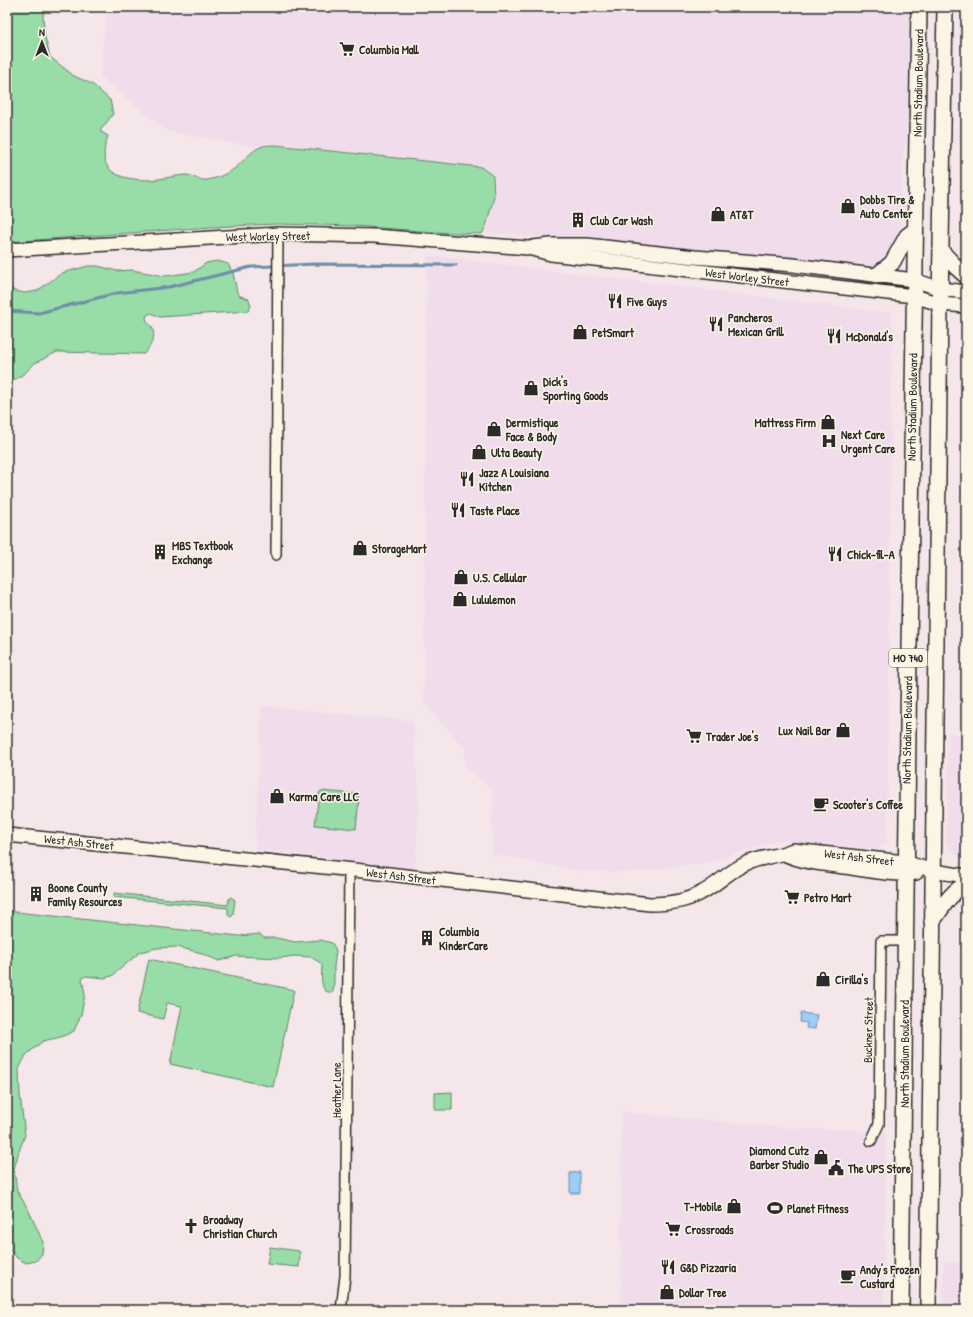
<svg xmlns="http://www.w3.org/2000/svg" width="973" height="1317" viewBox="0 0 973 1317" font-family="'Patrick Hand',sans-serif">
<rect width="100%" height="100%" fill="#f5e6e9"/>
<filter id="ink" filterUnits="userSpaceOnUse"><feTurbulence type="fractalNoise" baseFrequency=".025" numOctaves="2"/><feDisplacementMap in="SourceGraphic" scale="8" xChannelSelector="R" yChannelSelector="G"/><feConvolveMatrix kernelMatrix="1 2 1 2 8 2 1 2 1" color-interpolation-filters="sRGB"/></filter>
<g filter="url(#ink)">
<path fill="#f0dceb" d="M 107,7 L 909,7 L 907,125 L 901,171 L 900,236 L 883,263 L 872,267 L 627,243 L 485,233 L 496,198 L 495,175 L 484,167 L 268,143 L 255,147 L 167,131 L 100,76 Z
M 427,255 L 892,313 L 887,841 L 877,849 L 778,840 L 710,862 L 635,872 L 580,871 L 492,854 L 493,790 L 465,767 L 465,749 L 424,703 Z
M 262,706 L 413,721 L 419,802 L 415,869 L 255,849 Z
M 965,730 L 966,731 L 966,858 L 958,857 L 946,842 L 949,733 L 959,735 Z
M 621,1112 L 788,1128 L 852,1130 L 885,1133 L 884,1310 L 621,1310 Z
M 944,1262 L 966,1264 L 966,1310 L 943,1310 Z"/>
<path fill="#98dca8" stroke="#62846a" d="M 7,7 L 44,7 L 43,18 L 45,37 L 50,57 L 74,76 L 92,84 L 110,100 L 113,114 L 100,131 L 108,136 C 94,173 120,180 151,180 C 162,179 174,176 185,175 C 195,175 200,183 211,179 C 218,178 228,173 234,169 C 243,162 251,150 263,146 C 266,145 271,145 275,145 L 481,167 L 493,176 L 494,197 L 486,226 L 482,234 L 433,232 L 356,226 L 277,224 L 212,227 L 7,242 Z
M 218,261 L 228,264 L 233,273 L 237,292 L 240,296 L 249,299 L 251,306 L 248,311 L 160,317 L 151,313 L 147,315 L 146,318 C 147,322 148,323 151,326 C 158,335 150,347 144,354 L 57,352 L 35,363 L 25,373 L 7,385 L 7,286 L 15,291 L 25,293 L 37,291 L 62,273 L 88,266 L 98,266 L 117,271 L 132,270 L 165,276 L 194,272 L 206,263 Z
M 321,791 L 356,794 L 359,798 L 356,829 L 315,825 L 319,793 Z
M 114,893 L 228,905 L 229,899 L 231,897 L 235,900 L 233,915 L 231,917 L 228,915 L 228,908 L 114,897 Z
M 7,911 L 239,936 L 260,934 L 264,938 L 277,938 L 295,942 L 320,940 L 332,943 L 336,950 L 334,967 L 334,982 L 333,992 C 318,995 322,973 322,964 L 311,957 L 295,956 L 279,958 L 236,956 L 219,961 L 198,952 L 177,947 L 157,948 L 140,952 L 112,976 L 104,978 L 85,976 L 82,979 L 85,994 L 81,1015 L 74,1031 L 61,1037 L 43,1041 L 26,1055 L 19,1069 L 20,1095 L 25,1135 L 19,1151 L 14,1169 L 17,1191 L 28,1209 L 43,1242 L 42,1254 L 36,1261 L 26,1263 L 17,1258 L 7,1247 Z
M 149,959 L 294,990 L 273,1087 L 170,1064 L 182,1006 L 167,1003 L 163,1019 L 137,1013 Z
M 452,1092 L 452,1110 L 435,1110 L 435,1093 Z
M 270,1247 L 299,1251 L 300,1255 L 299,1267 L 267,1264 Z"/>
<path fill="#9bcef9" stroke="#6e8da7" d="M 801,1013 L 817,1015 L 815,1029 L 806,1028 L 807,1023 L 800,1022 Z
M 580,1172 L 580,1193 L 570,1193 L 570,1173 Z"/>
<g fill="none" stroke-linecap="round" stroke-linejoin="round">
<path stroke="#6e8da7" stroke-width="3" d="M 7,311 L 39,313 L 117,293 L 169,287 L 251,267 L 315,264 L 456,265
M 963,716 L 966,716"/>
<defs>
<path id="street" d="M 276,555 L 278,234
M 871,1141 L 879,1124 L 881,941 L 905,941
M 341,1310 L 345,1276 L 349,870"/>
<path id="secondary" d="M 533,247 L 551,245 L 587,245 L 695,257 L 793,265 L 914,280 L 941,289 L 966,292
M 7,250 L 278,234 L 374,236 L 528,248 L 551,254 L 914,296 L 940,304 L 966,306
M 7,835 L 354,870 L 650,904 C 667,904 685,902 701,893 C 717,885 729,871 745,864 C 760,857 777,857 793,850 L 905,862 L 933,871 L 966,876
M 784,854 C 803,863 829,865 851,868 C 872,871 894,876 916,873"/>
<path id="primary" d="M 941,251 L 957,268 L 966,276
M 877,275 L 892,263 L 907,236 L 915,230
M 932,922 C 940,911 953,888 966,885
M 901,1310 C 906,876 911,441 919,7
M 928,1310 L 940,304 L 945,7"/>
</defs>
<use href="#street" stroke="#2b2b2b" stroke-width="12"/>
<use href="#secondary" stroke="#2b2b2b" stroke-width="16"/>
<use href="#primary" stroke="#2b2b2b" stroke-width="18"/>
<use href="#street" stroke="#fcf5e5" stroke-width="9"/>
<use href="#secondary" stroke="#fcf5e5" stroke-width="13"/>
<use href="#primary" stroke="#fcf5e5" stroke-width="15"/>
</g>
</g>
<defs>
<symbol id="supermarket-bare" viewBox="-9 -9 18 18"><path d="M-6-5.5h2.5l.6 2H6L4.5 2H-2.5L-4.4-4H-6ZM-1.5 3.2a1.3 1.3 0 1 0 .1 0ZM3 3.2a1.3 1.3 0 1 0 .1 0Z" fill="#2b2b2b" stroke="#fcf5e5" stroke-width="2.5" paint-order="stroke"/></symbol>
<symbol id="shop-bare" viewBox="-9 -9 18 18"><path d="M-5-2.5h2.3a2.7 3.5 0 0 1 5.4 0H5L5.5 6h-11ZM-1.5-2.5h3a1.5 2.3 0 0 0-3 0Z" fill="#2b2b2b" stroke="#fcf5e5" stroke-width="2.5" paint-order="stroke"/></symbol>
<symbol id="building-bare" viewBox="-9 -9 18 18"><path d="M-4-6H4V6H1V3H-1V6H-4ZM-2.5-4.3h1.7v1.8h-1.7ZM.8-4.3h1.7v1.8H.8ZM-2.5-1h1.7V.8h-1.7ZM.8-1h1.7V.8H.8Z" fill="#2b2b2b" stroke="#fcf5e5" stroke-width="2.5" paint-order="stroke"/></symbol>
<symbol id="restaurant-bare" viewBox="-9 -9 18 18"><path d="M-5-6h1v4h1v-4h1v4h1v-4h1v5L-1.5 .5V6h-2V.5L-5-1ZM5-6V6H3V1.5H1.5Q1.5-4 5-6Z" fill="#2b2b2b" stroke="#fcf5e5" stroke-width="2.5" paint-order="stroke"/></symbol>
<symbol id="hospital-bare" viewBox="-9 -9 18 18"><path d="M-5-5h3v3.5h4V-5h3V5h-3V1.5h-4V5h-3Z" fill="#2b2b2b" stroke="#fcf5e5" stroke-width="2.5" paint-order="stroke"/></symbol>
<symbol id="cafe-bare" viewBox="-9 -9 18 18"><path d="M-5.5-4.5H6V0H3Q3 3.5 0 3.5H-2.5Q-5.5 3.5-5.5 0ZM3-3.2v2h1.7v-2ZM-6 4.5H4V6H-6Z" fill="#2b2b2b" stroke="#fcf5e5" stroke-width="2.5" paint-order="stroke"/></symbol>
<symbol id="civic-bare" viewBox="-9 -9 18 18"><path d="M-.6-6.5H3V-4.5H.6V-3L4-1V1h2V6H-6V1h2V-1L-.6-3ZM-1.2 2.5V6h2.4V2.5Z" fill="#2b2b2b" stroke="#fcf5e5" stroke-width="2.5" paint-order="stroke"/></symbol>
<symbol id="stadium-bare" viewBox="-9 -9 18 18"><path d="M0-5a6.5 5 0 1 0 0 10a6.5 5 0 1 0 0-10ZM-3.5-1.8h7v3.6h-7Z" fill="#2b2b2b" stroke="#fcf5e5" stroke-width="2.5" paint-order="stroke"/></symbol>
<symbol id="church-bare" viewBox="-9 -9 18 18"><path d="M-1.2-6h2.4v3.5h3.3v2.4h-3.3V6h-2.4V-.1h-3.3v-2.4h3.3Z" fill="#2b2b2b" stroke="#fcf5e5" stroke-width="2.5" paint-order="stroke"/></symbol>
</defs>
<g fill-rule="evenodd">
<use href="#supermarket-bare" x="336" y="38" width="22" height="22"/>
<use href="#shop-bare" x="837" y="195" width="22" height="22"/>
<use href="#shop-bare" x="707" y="203" width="22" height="22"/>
<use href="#building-bare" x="567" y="209" width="22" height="22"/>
<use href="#restaurant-bare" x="604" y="290" width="22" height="22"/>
<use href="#restaurant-bare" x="705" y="313" width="22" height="22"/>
<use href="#shop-bare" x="569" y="321" width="22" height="22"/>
<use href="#restaurant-bare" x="823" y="325" width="22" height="22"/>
<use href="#shop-bare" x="520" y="377" width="22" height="22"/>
<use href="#shop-bare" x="817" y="411" width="22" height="22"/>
<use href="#shop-bare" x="483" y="418" width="22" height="22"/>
<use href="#hospital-bare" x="818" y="430" width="22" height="22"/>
<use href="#shop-bare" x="468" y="441" width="22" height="22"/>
<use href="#restaurant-bare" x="456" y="468" width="22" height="22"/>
<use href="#restaurant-bare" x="447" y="499" width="22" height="22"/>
<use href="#shop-bare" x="349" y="537" width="22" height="22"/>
<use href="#building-bare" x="149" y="541" width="22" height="22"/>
<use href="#restaurant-bare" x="824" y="543" width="22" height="22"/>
<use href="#shop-bare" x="450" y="566" width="22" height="22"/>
<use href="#shop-bare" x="449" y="588" width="22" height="22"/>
<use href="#shop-bare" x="832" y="719" width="22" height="22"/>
<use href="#supermarket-bare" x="683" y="725" width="22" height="22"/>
<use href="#shop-bare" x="266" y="785" width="22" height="22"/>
<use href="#cafe-bare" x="810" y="793" width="22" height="22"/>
<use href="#building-bare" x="25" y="883" width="22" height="22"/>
<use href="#supermarket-bare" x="781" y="886" width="22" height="22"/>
<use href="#building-bare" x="416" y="927" width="22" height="22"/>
<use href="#shop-bare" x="812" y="968" width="22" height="22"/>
<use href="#shop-bare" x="810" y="1146" width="22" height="22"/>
<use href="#civic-bare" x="825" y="1157" width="22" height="22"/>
<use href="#shop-bare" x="723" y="1195" width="22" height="22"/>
<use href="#stadium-bare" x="764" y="1197" width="22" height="22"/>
<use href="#church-bare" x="180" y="1215" width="22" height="22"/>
<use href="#supermarket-bare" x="662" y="1218" width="22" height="22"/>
<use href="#restaurant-bare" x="657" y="1256" width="22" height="22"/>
<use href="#cafe-bare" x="837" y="1265" width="22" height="22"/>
<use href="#shop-bare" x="656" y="1281" width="22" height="22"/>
</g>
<g text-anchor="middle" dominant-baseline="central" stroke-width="3" stroke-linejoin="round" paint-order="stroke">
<rect fill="#fcf5e5" stroke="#6a6863" stroke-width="1" x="889" y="649" width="38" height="18" rx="3"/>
<g font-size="11" font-weight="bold" fill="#2b2b2b">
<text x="908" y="658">MO 740</text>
</g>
<g font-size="12" font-weight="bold" fill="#2b2b2b" stroke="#fcf5e5" text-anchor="start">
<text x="359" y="49">Columbia Mall</text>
<text x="860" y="199">Dobbs Tire &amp;<tspan x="860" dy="14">Auto Center</tspan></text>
<text x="730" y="214">AT&amp;T</text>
<text x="590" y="220">Club Car Wash</text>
<text x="627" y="301">Five Guys</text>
<text x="728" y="317">Pancheros<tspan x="728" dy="14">Mexican Grill</tspan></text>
<text x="592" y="332">PetSmart</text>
<text x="846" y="336">McDonald's</text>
<text x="543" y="381">Dick's<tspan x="543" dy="14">Sporting Goods</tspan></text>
<text x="506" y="422">Dermistique<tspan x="506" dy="14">Face &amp; Body</tspan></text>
<text x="816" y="422" text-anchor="end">Mattress Firm</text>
<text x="841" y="434">Next Care<tspan x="841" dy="14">Urgent Care</tspan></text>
<text x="491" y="452">Ulta Beauty</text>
<text x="479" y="472">Jazz A Louisiana<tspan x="479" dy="14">Kitchen</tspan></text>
<text x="470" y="510">Taste Place</text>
<text x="172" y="545">MBS Textbook<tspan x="172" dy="14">Exchange</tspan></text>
<text x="372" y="548">StorageMart</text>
<text x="847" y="554">Chick-fil-A</text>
<text x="473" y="577">U.S. Cellular</text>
<text x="472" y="599">Lululemon</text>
<text x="831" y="730" text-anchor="end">Lux Nail Bar</text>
<text x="706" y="736">Trader Joe's</text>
<text x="289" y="796">Karma Care LLC</text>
<text x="833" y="804">Scooter's Coffee</text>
<text x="48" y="887">Boone County<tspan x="48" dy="14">Family Resources</tspan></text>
<text x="804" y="897">Petro Mart</text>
<text x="439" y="931">Columbia<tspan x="439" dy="14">KinderCare</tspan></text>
<text x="835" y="979">Cirilla's</text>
<text x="809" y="1150" text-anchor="end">Diamond Cutz<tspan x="809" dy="14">Barber Studio</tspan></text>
<text x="848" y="1168">The UPS Store</text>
<text x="722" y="1206" text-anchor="end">T-Mobile</text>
<text x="787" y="1208">Planet Fitness</text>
<text x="203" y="1219">Broadway<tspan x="203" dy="14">Christian Church</tspan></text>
<text x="685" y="1229">Crossroads</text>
<text x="680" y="1267">G&amp;D Pizzaria</text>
<text x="860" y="1269">Andy's Frozen<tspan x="860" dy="14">Custard</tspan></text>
<text x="679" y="1292">Dollar Tree</text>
</g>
<g font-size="12" fill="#2b2b2b" stroke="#fcf5e5">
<text transform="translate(918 83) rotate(-89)">North Stadium Boulevard</text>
<text transform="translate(268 236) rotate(-1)">West Worley Street</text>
<text transform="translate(747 277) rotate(7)">West Worley Street</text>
<text transform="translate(912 407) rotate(-89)">North Stadium Boulevard</text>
<text transform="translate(907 730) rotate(-89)">North Stadium Boulevard</text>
<text transform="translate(79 842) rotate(6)">West Ash Street</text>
<text transform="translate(859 857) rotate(7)">West Ash Street</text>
<text transform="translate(401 876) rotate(7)">West Ash Street</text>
<text transform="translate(868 1030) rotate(-89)">Buckner Street</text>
<text transform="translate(904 1054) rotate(-90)">North Stadium Boulevard</text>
<text transform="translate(336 1090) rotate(-90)">Heather Lane</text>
</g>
</g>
<rect width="973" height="1317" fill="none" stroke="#fcf5e5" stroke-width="24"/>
<rect x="12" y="12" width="949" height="1293" fill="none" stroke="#2b2b2b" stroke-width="1.5" filter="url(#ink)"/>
<g transform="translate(42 42)" stroke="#fcf5e5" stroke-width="3" paint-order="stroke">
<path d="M0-3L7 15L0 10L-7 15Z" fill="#2b2b2b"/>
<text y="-6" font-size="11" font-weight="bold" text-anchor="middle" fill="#2b2b2b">N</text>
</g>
</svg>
